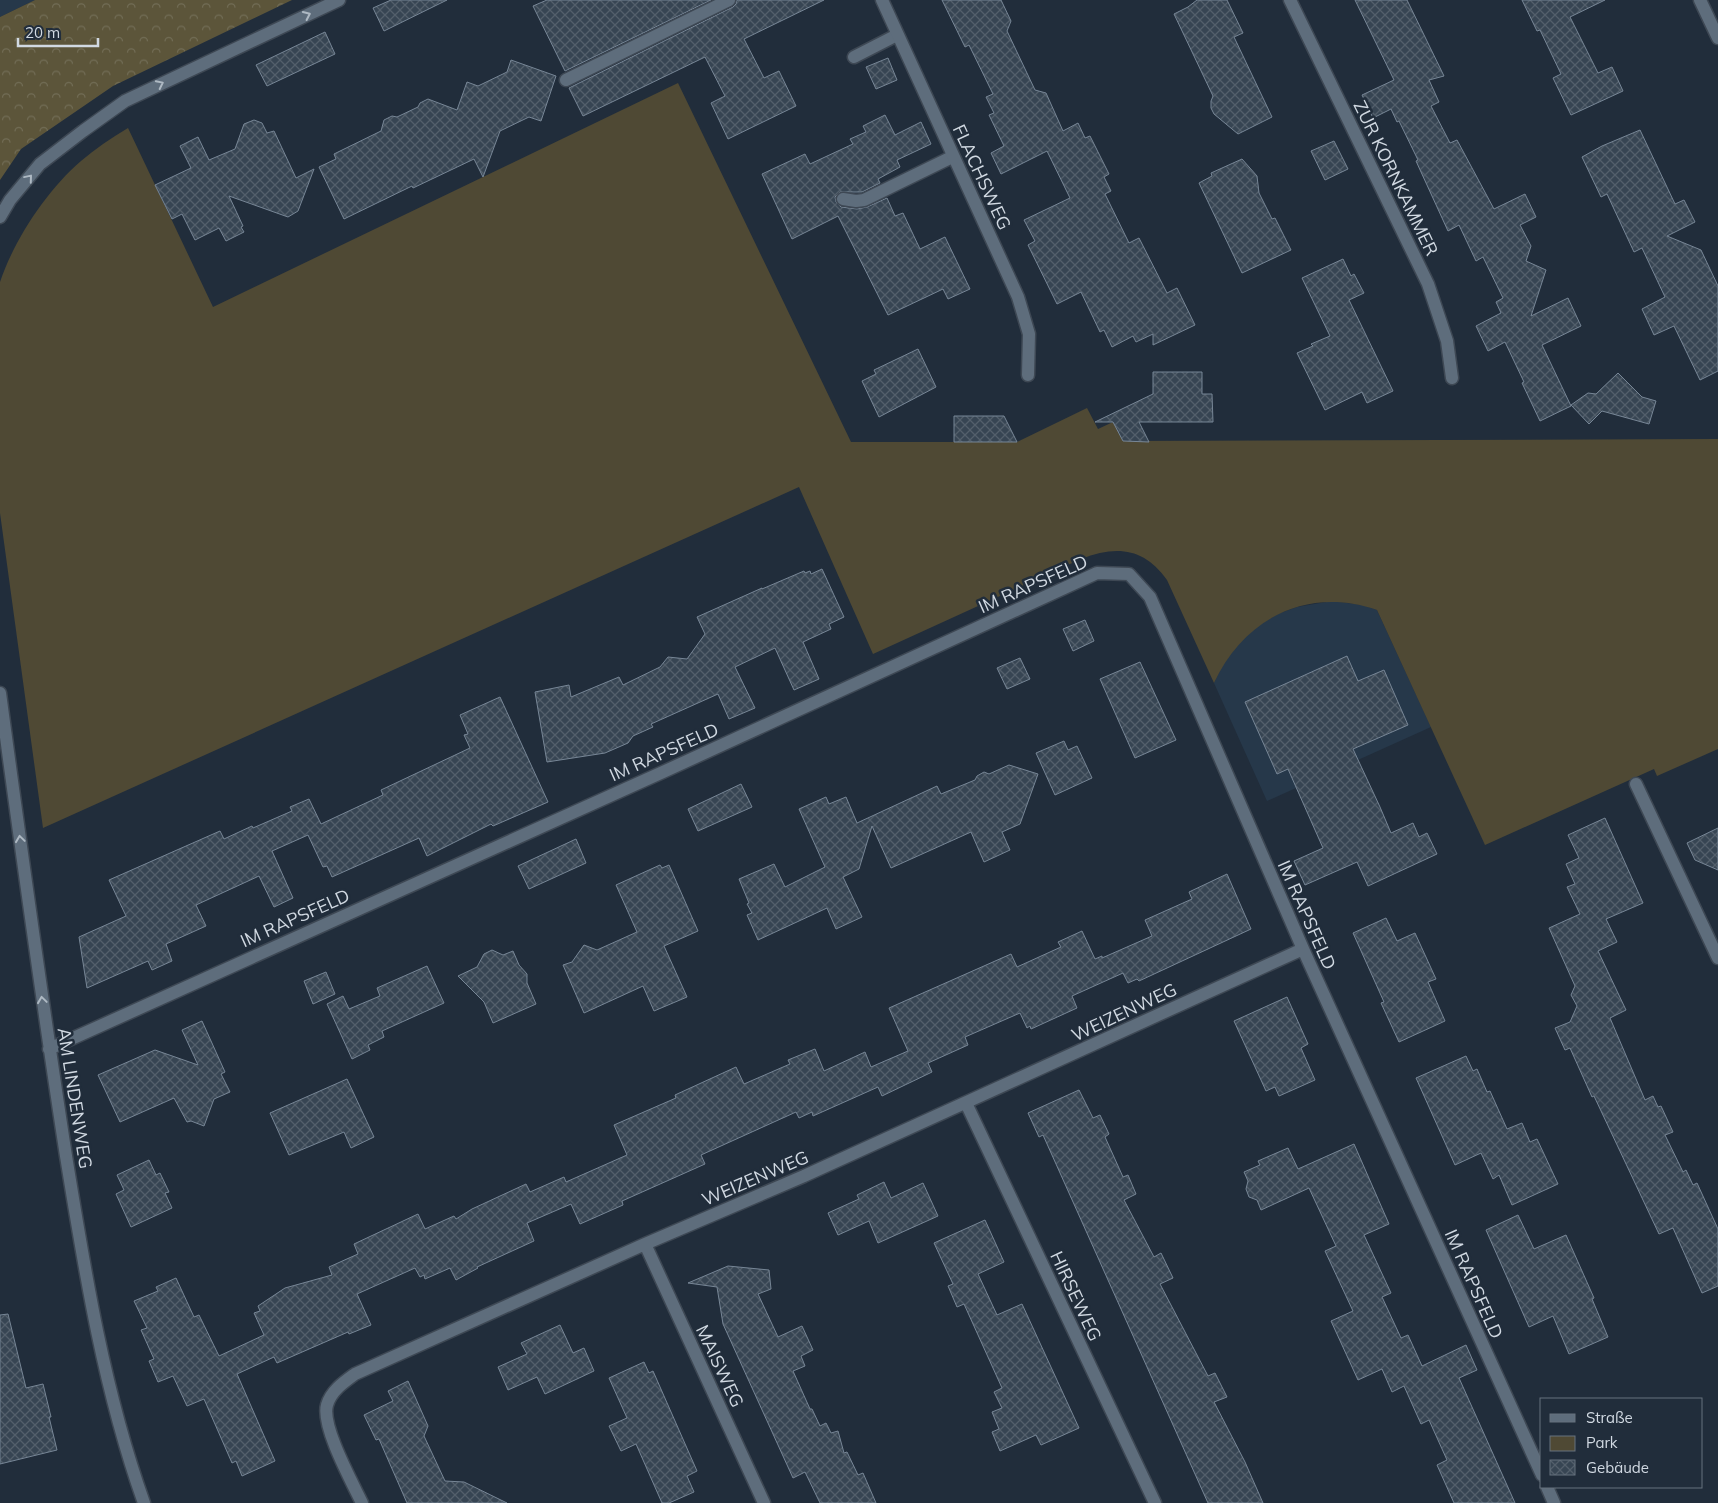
<svg xmlns="http://www.w3.org/2000/svg" width="1718" height="1503" viewBox="0 0 1718 1503" font-family="Mulish,sans-serif">
<defs>
<pattern id="forest-crowns" width="20" height="18" patternUnits="userSpaceOnUse" patternTransform="scale(1.25)"><rect width="20" height="18" fill="#5c553a"/><path d="M2 6a3 3 0 1 1 6 0M12 15a3 3 0 1 1 6 0" fill="none" stroke="#726d56"/></pattern>
<pattern id="building-cross-hatch" width="8" height="8" patternUnits="userSpaceOnUse" patternTransform="scale(1.25)"><rect width="8" height="8" fill="#374553"/><path d="M0 0l8 8M0 8l8-8" fill="none" stroke="#535f6b"/></pattern>
</defs>
<rect width="100%" height="100%" fill="#212d3b"/>
<path fill="#26384a" d="M 0,0 L 35,0 L 0,17 Z
M 1332,601 L 1363,605 L 1377,610 L 1431,727 L 1267,801 L 1214,683 L 1222,666 L 1231,653 L 1245,636 L 1262,623 L 1280,613 L 1297,607 Z"/>
<path fill="#4f4934" d="M 678,83 L 851,442 L 1017,442 L 1087,408 L 1098,429 L 1113,422 L 1123,441 L 1718,439 L 1718,749 L 1657,776 L 1654,769 L 1485,845 L 1377,610 C 1308,586 1244,618 1214,683 L 1167,580 C 1144,548 1117,545 1081,559 L 873,654 L 799,487 L 43,828 L 0,513 L 0,282 C 14,240 47,190 81,161 C 95,149 111,138 128,128 L 213,307 Z"/>
<path fill="url(#forest-crowns)" d="M 35,0 L 292,0 L 113,86 L 21,149 L 0,180 L 0,17 Z"/>
<path fill="url(#building-cross-hatch)" stroke="#778696" d="M 391,0 L 447,0 L 384,31 L 373,8 Z
M 547,0 L 711,0 L 565,71 L 533,6 Z
M 737,0 L 824,0 L 744,39 L 764,78 L 779,71 L 796,106 L 728,139 L 711,103 L 725,96 L 705,57 L 583,116 L 569,88 L 733,7 L 736,4 Z
M 942,0 L 1001,0 L 1011,21 L 1007,31 L 1035,90 L 1046,93 L 1063,131 L 1078,123 L 1085,138 L 1090,136 L 1109,174 L 1104,177 L 1111,191 L 1105,194 L 1129,243 L 1139,238 L 1167,293 L 1177,288 L 1195,325 L 1153,345 L 1153,334 L 1136,342 L 1133,336 L 1112,347 L 1104,330 L 1100,332 L 1081,292 L 1057,304 L 1028,245 L 1035,241 L 1024,220 L 1070,198 L 1047,151 L 1001,174 L 991,153 L 1004,146 L 989,115 L 994,113 L 986,97 L 993,94 L 969,45 L 965,47 Z
M 1197,0 L 1227,0 L 1243,33 L 1234,37 L 1272,117 L 1238,134 L 1214,114 L 1211,108 L 1211,101 L 1213,96 L 1174,14 L 1188,7 Z
M 1355,0 L 1407,0 L 1444,76 L 1429,80 L 1439,102 L 1431,106 L 1450,143 L 1457,140 L 1494,209 L 1525,194 L 1536,217 L 1520,225 L 1531,246 L 1526,261 L 1546,270 L 1531,316 L 1568,298 L 1581,326 L 1542,345 L 1571,406 L 1540,421 L 1522,383 L 1524,382 L 1505,342 L 1488,351 L 1476,326 L 1501,313 L 1496,302 L 1503,298 L 1483,257 L 1476,261 L 1459,225 L 1448,231 L 1416,161 L 1418,160 L 1399,121 L 1397,122 L 1391,109 L 1373,118 L 1362,95 L 1394,80 Z
M 1522,0 L 1605,0 L 1570,17 L 1598,73 L 1612,67 L 1623,91 L 1571,115 L 1553,78 L 1561,74 L 1540,30 L 1537,31 Z
M 325,32 L 335,54 L 267,86 L 256,65 Z
M 888,58 L 897,80 L 876,89 L 866,67 Z
M 511,60 L 556,76 L 541,121 L 529,117 L 500,131 L 483,177 L 474,159 L 413,188 L 412,186 L 344,219 L 319,167 L 336,159 L 334,154 L 381,131 L 384,120 L 392,116 L 397,117 L 418,107 L 420,103 L 428,99 L 457,110 L 467,82 L 478,86 L 507,72 Z
M 885,115 L 895,135 L 921,122 L 931,144 L 897,160 L 900,167 L 878,179 L 880,183 L 862,192 L 840,192 L 835,197 L 836,202 L 841,207 L 857,209 L 867,207 L 887,198 L 895,216 L 903,213 L 920,249 L 945,237 L 970,289 L 948,299 L 943,289 L 888,315 L 838,216 L 792,239 L 762,174 L 805,154 L 810,164 L 853,144 L 850,139 L 866,132 L 863,126 Z
M 254,120 L 262,123 L 267,133 L 274,131 L 296,178 L 314,169 L 298,211 L 288,217 L 229,196 L 243,226 L 241,227 L 244,232 L 226,241 L 219,228 L 195,240 L 182,214 L 172,219 L 155,185 L 191,168 L 180,146 L 198,137 L 209,160 L 235,149 L 244,124 Z
M 1640,130 L 1675,204 L 1684,200 L 1695,222 L 1667,236 L 1701,250 L 1718,286 L 1718,371 L 1700,380 L 1674,326 L 1654,335 L 1642,309 L 1665,297 L 1642,248 L 1634,252 L 1607,194 L 1601,197 L 1582,157 L 1602,146 Z
M 1334,141 L 1348,169 L 1325,180 L 1311,151 Z
M 1242,159 L 1257,176 L 1259,193 L 1272,219 L 1275,218 L 1291,250 L 1242,273 L 1199,183 L 1212,176 L 1211,173 Z
M 1343,259 L 1351,276 L 1354,274 L 1364,293 L 1349,300 L 1393,391 L 1367,403 L 1362,392 L 1325,410 L 1297,353 L 1313,346 L 1311,344 L 1330,336 L 1302,278 Z
M 918,349 L 936,387 L 879,417 L 862,381 L 876,374 L 874,370 Z
M 1153,372 L 1202,372 L 1202,394 L 1212,394 L 1213,422 L 1139,422 L 1149,442 L 1123,441 L 1113,422 L 1095,422 L 1153,394 Z
M 1618,373 L 1642,397 L 1656,401 L 1649,424 L 1602,411 L 1589,424 L 1571,405 L 1588,393 L 1596,394 Z
M 954,416 L 1004,416 L 1017,442 L 954,442 Z
M 822,569 L 844,617 L 829,624 L 831,629 L 803,642 L 819,679 L 794,690 L 775,648 L 735,667 L 755,708 L 729,719 L 718,694 L 651,724 L 653,727 L 633,736 L 628,743 L 605,753 L 547,762 L 535,692 L 569,685 L 571,697 L 619,677 L 623,685 L 660,667 L 668,657 L 687,659 L 705,634 L 697,617 L 762,588 L 762,589 L 804,571 L 805,573 L 810,571 L 811,574 Z
M 1085,620 L 1094,641 L 1073,651 L 1063,629 Z
M 1347,656 L 1358,681 L 1384,670 L 1408,725 L 1353,749 L 1380,807 L 1391,833 L 1413,823 L 1419,837 L 1427,833 L 1437,854 L 1368,886 L 1357,862 L 1305,885 L 1294,861 L 1323,848 L 1288,769 L 1277,774 L 1245,702 Z
M 1020,658 L 1030,679 L 1007,689 L 997,668 Z
M 1140,662 L 1176,740 L 1135,758 L 1100,679 Z
M 500,697 L 548,802 L 493,826 L 491,824 L 427,856 L 419,838 L 332,877 L 327,866 L 323,867 L 308,835 L 272,851 L 293,898 L 274,907 L 259,876 L 196,905 L 206,926 L 166,944 L 172,961 L 152,970 L 148,961 L 87,988 L 79,937 L 126,916 L 109,880 L 220,831 L 224,839 L 252,826 L 253,828 L 292,811 L 290,807 L 309,799 L 321,824 L 383,795 L 381,790 L 470,748 L 464,735 L 468,734 L 460,715 Z
M 1064,741 L 1068,750 L 1077,746 L 1092,778 L 1055,795 L 1036,753 Z
M 1009,765 L 1038,774 L 1020,824 L 1002,832 L 1010,850 L 984,862 L 971,832 L 891,868 L 872,826 L 859,869 L 843,877 L 862,917 L 836,929 L 827,908 L 758,940 L 747,915 L 752,913 L 747,904 L 749,903 L 739,879 L 774,864 L 785,887 L 825,867 L 799,809 L 826,797 L 829,804 L 846,797 L 857,823 L 937,786 L 941,794 L 975,780 L 977,776 L 984,772 L 989,774 Z
M 741,784 L 752,807 L 698,831 L 688,809 Z
M 1605,818 L 1643,903 L 1606,919 L 1617,942 L 1598,951 L 1626,1010 L 1610,1018 L 1645,1100 L 1653,1096 L 1658,1107 L 1661,1106 L 1673,1132 L 1665,1135 L 1683,1172 L 1686,1170 L 1693,1185 L 1697,1183 L 1718,1229 L 1718,1286 L 1702,1293 L 1673,1228 L 1659,1234 L 1594,1096 L 1592,1097 L 1570,1048 L 1565,1050 L 1555,1028 L 1570,1022 L 1577,1006 L 1571,995 L 1575,986 L 1549,928 L 1580,914 L 1567,887 L 1575,884 L 1566,864 L 1579,858 L 1568,835 Z
M 1718,828 L 1718,870 L 1695,860 L 1687,843 Z
M 576,839 L 586,863 L 529,889 L 518,866 Z
M 660,865 L 662,868 L 669,865 L 698,931 L 664,946 L 687,997 L 654,1011 L 643,986 L 584,1013 L 563,965 L 572,962 L 584,945 L 597,950 L 637,932 L 616,885 Z
M 1227,874 L 1251,929 L 1139,981 L 1137,979 L 1128,983 L 1123,973 L 1072,996 L 1077,1008 L 1031,1029 L 1030,1026 L 1027,1028 L 1020,1013 L 965,1037 L 968,1045 L 928,1063 L 932,1072 L 882,1096 L 878,1087 L 813,1116 L 812,1112 L 799,1118 L 796,1112 L 701,1155 L 705,1164 L 622,1201 L 623,1205 L 580,1224 L 571,1204 L 527,1223 L 534,1241 L 477,1267 L 478,1268 L 456,1280 L 450,1268 L 425,1279 L 424,1275 L 420,1277 L 415,1268 L 357,1294 L 371,1325 L 349,1334 L 348,1332 L 277,1363 L 274,1357 L 237,1374 L 275,1461 L 242,1476 L 236,1461 L 232,1463 L 204,1399 L 187,1406 L 173,1376 L 158,1382 L 149,1361 L 154,1359 L 141,1330 L 147,1328 L 134,1301 L 158,1291 L 156,1287 L 176,1278 L 194,1317 L 199,1315 L 219,1356 L 264,1335 L 254,1313 L 260,1311 L 258,1306 L 285,1288 L 332,1275 L 329,1267 L 358,1254 L 354,1244 L 418,1214 L 425,1229 L 454,1216 L 456,1219 L 472,1209 L 526,1184 L 530,1192 L 564,1177 L 566,1182 L 627,1155 L 614,1125 L 676,1098 L 675,1095 L 736,1067 L 744,1084 L 790,1064 L 788,1060 L 815,1049 L 824,1071 L 865,1052 L 871,1067 L 908,1051 L 889,1008 L 1011,954 L 1017,967 L 1061,947 L 1058,942 L 1082,931 L 1095,959 L 1102,956 L 1102,958 L 1152,936 L 1145,920 L 1192,899 L 1189,892 Z
M 1386,918 L 1397,941 L 1415,933 L 1436,979 L 1428,982 L 1445,1021 L 1399,1042 L 1381,1003 L 1384,1002 L 1353,933 Z
M 492,950 L 503,955 L 513,951 L 519,965 L 527,974 L 527,983 L 536,1004 L 493,1023 L 484,1002 L 458,976 L 477,967 L 484,954 Z
M 427,966 L 444,1003 L 382,1031 L 384,1037 L 368,1045 L 370,1050 L 352,1059 L 327,1004 L 343,996 L 349,1009 L 380,996 L 377,988 Z
M 326,972 L 335,994 L 313,1004 L 304,981 Z
M 1287,997 L 1308,1044 L 1301,1048 L 1315,1080 L 1279,1096 L 1275,1087 L 1266,1091 L 1234,1021 Z
M 202,1021 L 225,1072 L 221,1074 L 230,1092 L 214,1099 L 204,1126 L 191,1121 L 187,1122 L 174,1098 L 120,1122 L 98,1075 L 155,1050 L 198,1065 L 182,1030 Z
M 1466,1056 L 1473,1071 L 1477,1069 L 1487,1092 L 1490,1091 L 1507,1129 L 1522,1123 L 1530,1142 L 1537,1139 L 1558,1184 L 1512,1205 L 1499,1175 L 1493,1179 L 1481,1153 L 1455,1165 L 1416,1078 Z
M 347,1079 L 374,1137 L 351,1148 L 344,1132 L 289,1155 L 270,1113 Z
M 1079,1090 L 1093,1118 L 1100,1115 L 1109,1134 L 1105,1137 L 1123,1177 L 1128,1175 L 1136,1194 L 1124,1200 L 1154,1257 L 1161,1253 L 1173,1278 L 1160,1284 L 1208,1376 L 1215,1373 L 1227,1397 L 1214,1402 L 1245,1462 L 1263,1503 L 1208,1503 L 1043,1135 L 1039,1137 L 1028,1113 Z
M 1354,1144 L 1389,1224 L 1364,1235 L 1391,1293 L 1382,1297 L 1401,1338 L 1408,1335 L 1422,1366 L 1466,1345 L 1477,1370 L 1459,1378 L 1515,1503 L 1454,1503 L 1437,1465 L 1447,1460 L 1429,1420 L 1421,1424 L 1404,1386 L 1392,1392 L 1382,1369 L 1358,1380 L 1331,1321 L 1353,1311 L 1325,1251 L 1336,1246 L 1309,1188 L 1261,1210 L 1257,1200 L 1249,1197 L 1246,1189 L 1248,1181 L 1244,1172 L 1260,1165 L 1258,1161 L 1288,1148 L 1298,1169 Z
M 149,1160 L 156,1175 L 160,1173 L 169,1192 L 165,1193 L 172,1208 L 131,1227 L 116,1194 L 124,1190 L 117,1175 Z
M 884,1182 L 891,1198 L 923,1183 L 938,1216 L 878,1243 L 869,1221 L 838,1235 L 828,1213 L 859,1199 L 857,1195 Z
M 1518,1215 L 1534,1249 L 1566,1235 L 1594,1298 L 1592,1299 L 1608,1337 L 1569,1354 L 1553,1316 L 1529,1327 L 1486,1230 Z
M 985,1220 L 1004,1262 L 978,1274 L 997,1315 L 1022,1304 L 1079,1428 L 1041,1445 L 1036,1435 L 1000,1451 L 992,1432 L 999,1429 L 992,1412 L 1002,1408 L 994,1392 L 1002,1388 L 964,1304 L 957,1307 L 948,1286 L 953,1284 L 934,1243 Z
M 728,1266 L 769,1270 L 771,1289 L 758,1294 L 778,1337 L 802,1326 L 813,1350 L 801,1356 L 805,1366 L 793,1371 L 810,1409 L 812,1409 L 820,1426 L 826,1423 L 831,1433 L 838,1431 L 844,1453 L 847,1452 L 858,1475 L 863,1473 L 876,1503 L 820,1503 L 805,1472 L 793,1478 L 723,1324 L 717,1287 L 688,1283 Z
M 8,1314 L 26,1388 L 43,1384 L 51,1417 L 49,1417 L 57,1450 L 0,1464 L 0,1315 Z
M 560,1325 L 573,1353 L 584,1348 L 594,1371 L 545,1394 L 537,1377 L 508,1390 L 498,1367 L 527,1354 L 521,1343 Z
M 644,1362 L 649,1373 L 653,1371 L 697,1471 L 687,1476 L 694,1492 L 669,1503 L 662,1503 L 636,1444 L 621,1451 L 609,1426 L 627,1418 L 609,1378 Z
M 408,1381 L 428,1426 L 424,1436 L 445,1481 L 464,1482 L 507,1503 L 407,1503 L 379,1439 L 376,1440 L 364,1415 L 393,1401 L 388,1391 Z"/>
<g fill="none" stroke-linecap="round" stroke-linejoin="round">
<defs>
<path id="lane" d="M 854,57 L 897,35
M 566,80 L 729,0
M 843,199 L 856,201 L 864,200 L 952,157"/>
<path id="street" d="M 882,0 L 1018,297 L 1029,334 L 1028,375
M 1290,0 L 1428,284 L 1447,341 L 1452,378
M 1700,0 L 1718,38
M 0,217 L 10,200 L 40,164 L 83,131 L 125,101 L 339,0
M 0,693 C 21,848 42,1002 66,1156 C 85,1273 104,1391 144,1503
M 1636,784 L 1718,958
M 49,1049 L 663,772 L 1097,573 L 1129,574 L 1150,597 L 1303,949 L 1542,1475
M 966,1103 L 1155,1503
M 645,1244 L 764,1503
M 1547,1487 L 1554,1503
M 362,1503 C 352,1482 321,1426 327,1405 C 331,1391 344,1382 355,1374 L 645,1244 L 804,1176 L 1303,949"/>
</defs>
<use href="#lane" stroke="#3e4854" stroke-width="15"/>
<use href="#street" stroke="#3e4854" stroke-width="15"/>
<use href="#lane" stroke="#5e6d7c" stroke-width="12"/>
<use href="#street" stroke="#5e6d7c" stroke-width="12"/>
</g>
<defs><path id="oneway-chevron" d="M-2-3.5L2.5 0L-2 3.5" fill="none" stroke-width="1.6" stroke-linecap="round" stroke-linejoin="round" transform="scale(1.25)"/></defs>
<g stroke="#aeb9c3">
<use href="#oneway-chevron" transform="translate(307 15) rotate(-25)"/>
<use href="#oneway-chevron" transform="translate(160 84) rotate(-26)"/>
<use href="#oneway-chevron" transform="translate(29 178) rotate(-50)"/>
<use href="#oneway-chevron" transform="translate(20 839) rotate(-98)"/>
<use href="#oneway-chevron" transform="translate(42 1000) rotate(-98)"/>
</g>
<g text-anchor="middle" dominant-baseline="central" stroke-width="5" stroke-linejoin="round" paint-order="stroke">
<g font-size="18" fill="#d1d9e2" stroke="#212d3b">
<text transform="translate(982 177) rotate(65)">FLACHSWEG</text>
<text transform="translate(1396 178) rotate(64)">ZUR KORNKAMMER</text>
<text transform="translate(1033 584) rotate(-24)">IM RAPSFELD</text>
<text transform="translate(664 752) rotate(-24)">IM RAPSFELD</text>
<text transform="translate(1307 915) rotate(66)">IM RAPSFELD</text>
<text transform="translate(295 918) rotate(-24)">IM RAPSFELD</text>
<text transform="translate(1124 1012) rotate(-25)">WEIZENWEG</text>
<text transform="translate(75 1098) rotate(81)">AM LINDENWEG</text>
<text transform="translate(755 1178) rotate(-23)">WEIZENWEG</text>
<text transform="translate(1474 1284) rotate(66)">IM RAPSFELD</text>
<text transform="translate(1076 1296) rotate(65)">HIRSEWEG</text>
<text transform="translate(720 1366) rotate(65)">MAISWEG</text>
</g>
</g>
<rect x="1540" y="1398" width="162" height="90" fill="#212d3b" stroke="#67727e"/>
<rect x="1550" y="1414" width="25" height="8" fill="#5e6d7c" stroke="#67727e"/>
<text x="1586" y="1423" font-size="15" fill="#d1d9e2">Straße</text>
<rect x="1550" y="1436" width="25" height="15" fill="#4f4934" stroke="#67727e"/>
<text x="1586" y="1448" font-size="15" fill="#d1d9e2">Park</text>
<rect x="1550" y="1460" width="25" height="15" fill="url(#building-cross-hatch)" stroke="#67727e"/>
<text x="1586" y="1473" font-size="15" fill="#d1d9e2">Gebäude</text>
<path d="M18 38v8h80v-8" fill="none" stroke="#d1d9e2" stroke-width="2.5"/>
<text x="25" y="38" font-size="15" fill="#d1d9e2" stroke="#212d3b" stroke-width="4" paint-order="stroke">20 m</text>
</svg>
